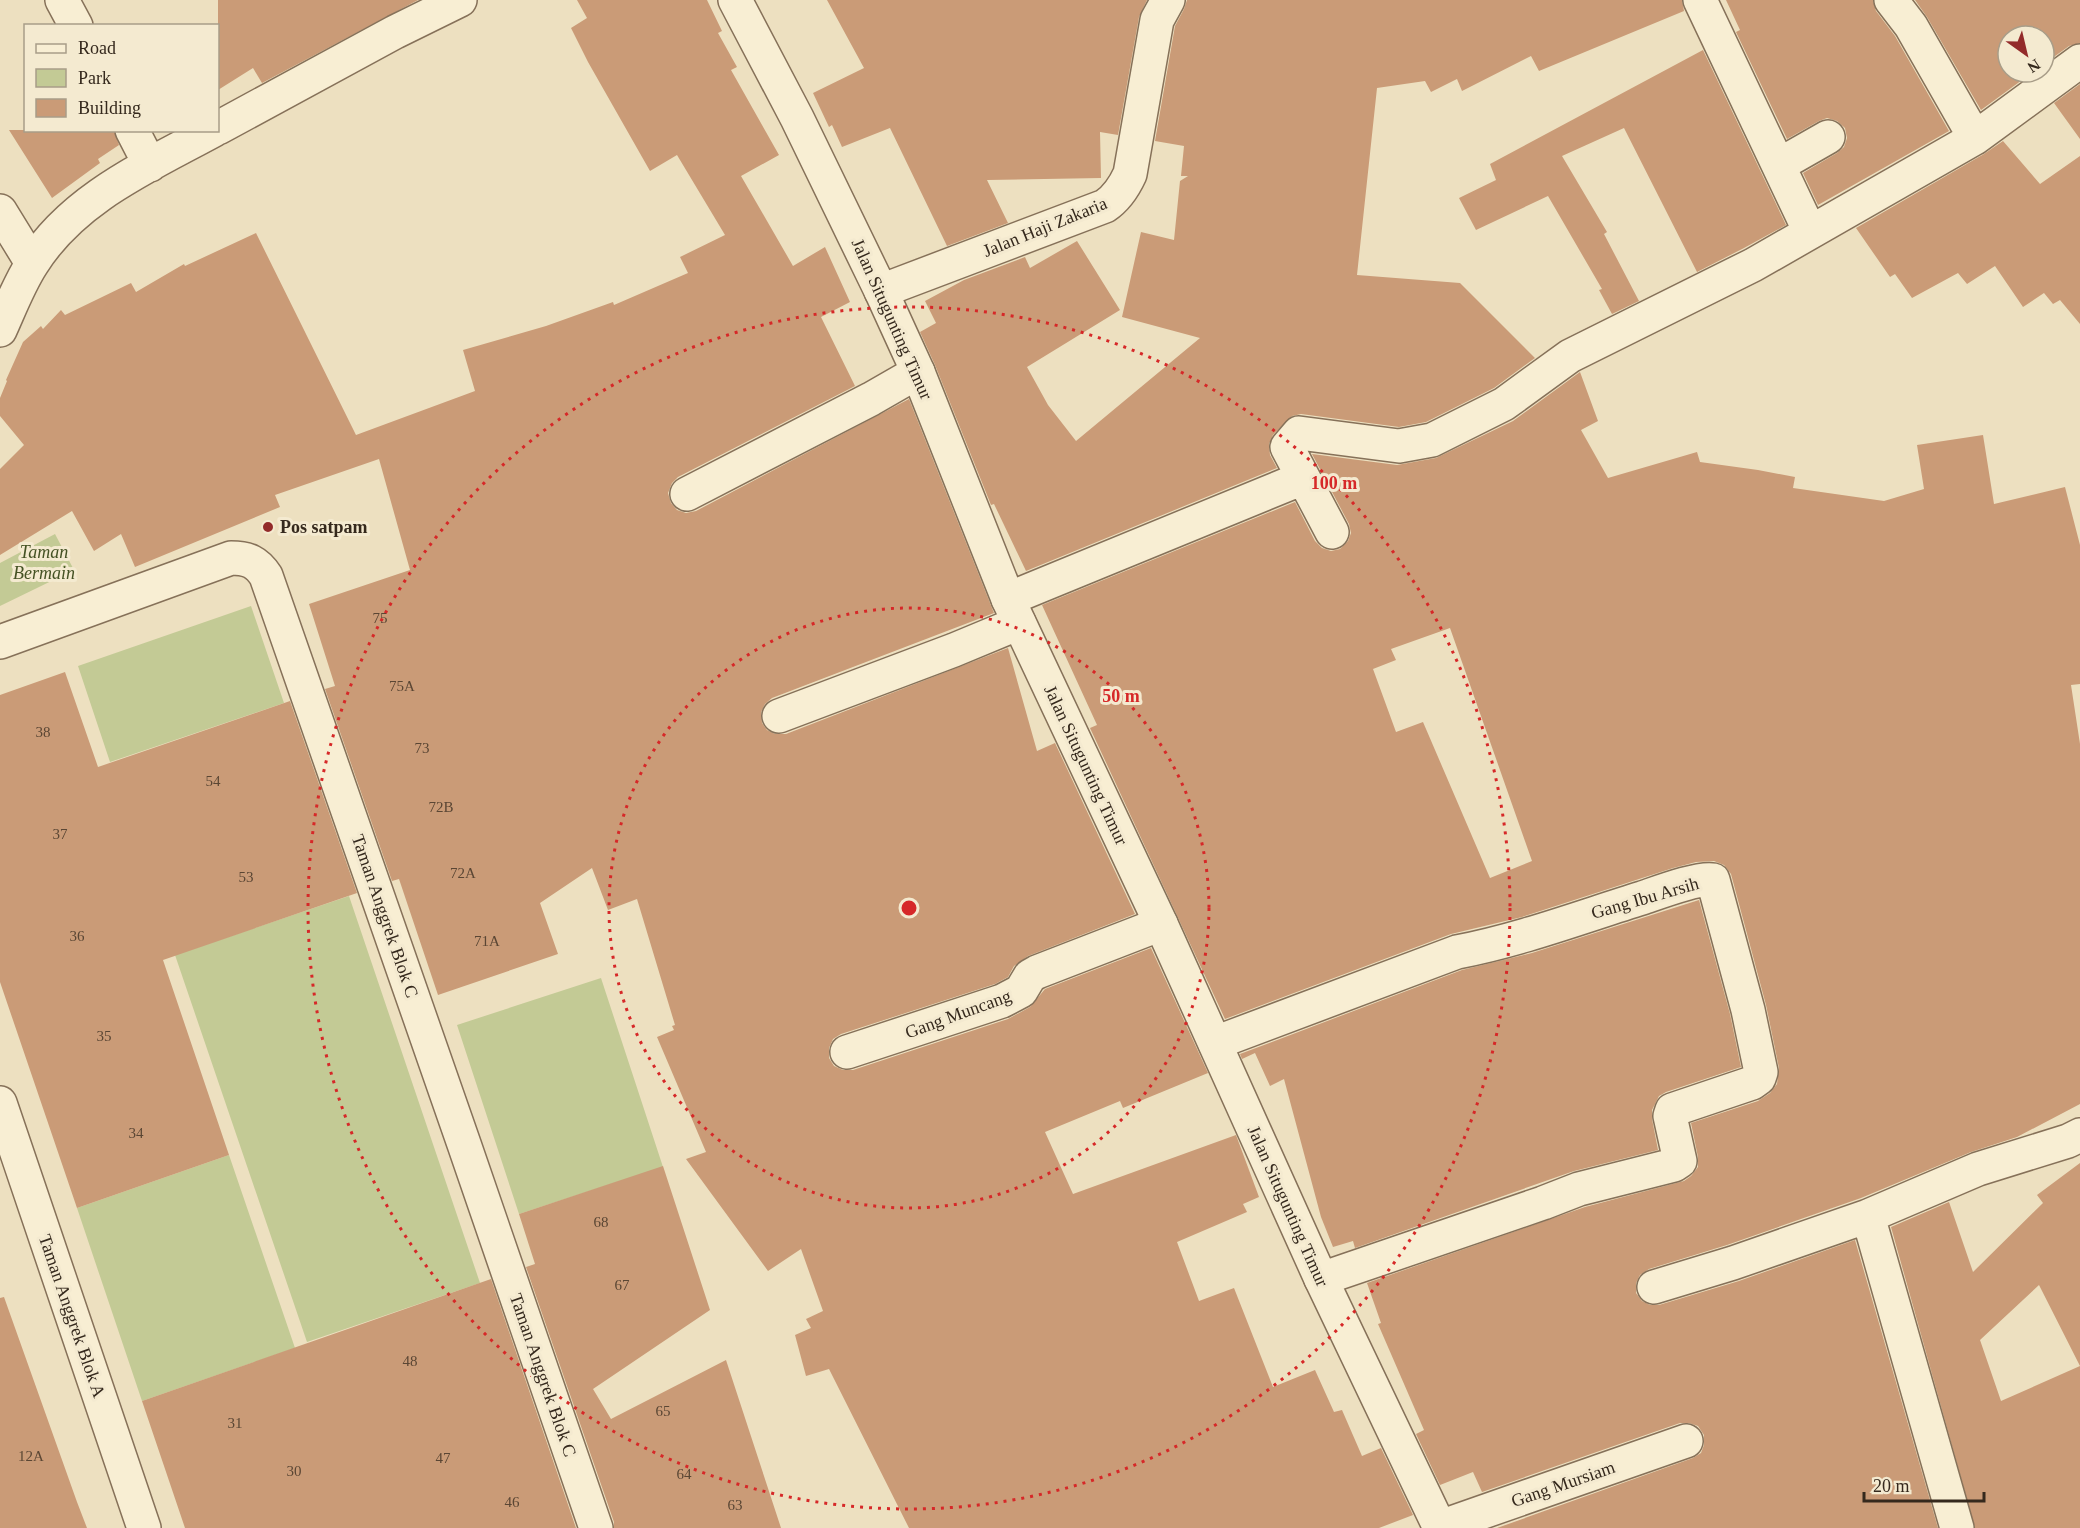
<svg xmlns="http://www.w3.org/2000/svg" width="2080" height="1528" viewBox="0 0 2080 1528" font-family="'Times New Roman',serif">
<rect width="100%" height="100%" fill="#ede0c0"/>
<path fill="#c3ca95" d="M 55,534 L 74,570 L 0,606 L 0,563 Z
M 251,606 L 284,703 L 110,762 L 78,666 Z
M 349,896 L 480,1283 L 307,1342 L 175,955 Z
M 601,978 L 663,1167 L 519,1214 L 457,1025 Z
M 229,1155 L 295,1348 L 142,1401 L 77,1208 Z"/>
<path fill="#ca9b77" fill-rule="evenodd" d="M 218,0 L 418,0 L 262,83 L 253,68 L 218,90 Z
M 577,0 L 707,0 L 722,31 L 718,33 L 737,67 L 731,70 L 779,155 L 741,176 L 793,266 L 825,247 L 850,302 L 821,317 L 855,386 L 678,477 L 672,483 L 668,493 L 671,503 L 677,510 L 686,513 L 696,511 L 909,399 L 994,613 L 772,698 L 765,704 L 761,712 L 762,723 L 767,730 L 775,734 L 786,734 L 1008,648 L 1037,751 L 1055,743 L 1135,914 L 1028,956 L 1014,966 L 1008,977 L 995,984 L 841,1034 L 833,1039 L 829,1048 L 829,1058 L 834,1066 L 843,1070 L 853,1070 L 1008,1019 L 1030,1007 L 1045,989 L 1151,948 L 1208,1073 L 1123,1108 L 1120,1101 L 1045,1132 L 1073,1194 L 1236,1135 L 1259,1197 L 1243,1204 L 1247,1212 L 1177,1242 L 1199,1301 L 1234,1288 L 1273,1387 L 1315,1370 L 1334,1412 L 1342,1410 L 1362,1456 L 1381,1448 L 1413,1515 L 1379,1528 L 909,1528 L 829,1369 L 806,1376 L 795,1335 L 811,1328 L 806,1319 L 823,1311 L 801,1249 L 768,1271 L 686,1159 L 706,1152 L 657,1037 L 674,1030 L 672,1026 L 675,1025 L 637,899 L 608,910 L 592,868 L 540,903 L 558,954 L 438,995 L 399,879 L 392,881 L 325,689 L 335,686 L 309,604 L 410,570 L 379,459 L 275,495 L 280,507 L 135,567 L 121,534 L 94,551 L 72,511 L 0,555 L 0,469 L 24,445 L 0,416 L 0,398 L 7,381 L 6,380 L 23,342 L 41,326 L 43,329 L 61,310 L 65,315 L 131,283 L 136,292 L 184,264 L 185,266 L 256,233 L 356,435 L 475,391 L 463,350 L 546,326 L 613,302 L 614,305 L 688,273 L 680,257 L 725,235 L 677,155 L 650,171 L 588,62 L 571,28 L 587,18 Z
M 827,0 L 1147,0 L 1139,17 L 1118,135 L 1100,132 L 1101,178 L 987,180 L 1008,223 L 947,246 L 890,128 L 842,147 L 832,125 L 829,127 L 813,93 L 864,68 Z
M 1187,0 L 1682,0 L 1684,11 L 1539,71 L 1531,56 L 1462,91 L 1457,79 L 1431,92 L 1425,81 L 1377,88 L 1357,275 L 1460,283 L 1535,358 L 1494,388 L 1426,422 L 1399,427 L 1301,414 L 1292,416 L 1273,435 L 1269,444 L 1270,455 L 1277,468 L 1026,571 L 994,504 L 991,505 L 935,365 L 920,332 L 936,323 L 925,301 L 964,280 L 1025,257 L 1030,268 L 1077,241 L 1120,310 L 1027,367 L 1048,405 L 1076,441 L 1200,338 L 1122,317 L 1141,232 L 1174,240 L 1180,181 L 1188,176 L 1181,176 L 1184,146 L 1155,141 L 1175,26 L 1184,9 Z
M 1726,0 L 1873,0 L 1876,11 L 1895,36 L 1949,131 L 1818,205 L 1803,173 L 1837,153 L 1844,147 L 1847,138 L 1845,128 L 1837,121 L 1827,118 L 1819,121 L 1787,139 L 1736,32 L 1740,30 Z
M 1915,0 L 2080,0 L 2080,43 L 2069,46 L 2044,64 L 2044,36 L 2008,36 L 2008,72 L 2033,72 L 1981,110 L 1927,17 Z
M 1703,50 L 1786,225 L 1744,248 L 1697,272 L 1624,128 L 1562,156 L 1607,232 L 1604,234 L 1639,301 L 1612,314 L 1599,290 L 1602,289 L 1548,196 L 1476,230 L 1459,198 L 1496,180 L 1490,164 Z
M 2080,84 L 2080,139 L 2054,103 Z
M 9,130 L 114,130 L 119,145 L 98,159 L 100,163 L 52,198 Z
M 2003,141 L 2040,184 L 2080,156 L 2080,324 L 2060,300 L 2053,304 L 2044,293 L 2023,307 L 1995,266 L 1967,284 L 1958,273 L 1912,298 L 1895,274 L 1890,277 L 1856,228 L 1984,154 Z
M 1580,372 L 1598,421 L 1581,430 L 1608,478 L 1697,452 L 1700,462 L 1758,470 L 1795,477 L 1793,488 L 1884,501 L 1924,489 L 1917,445 L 1983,435 L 1994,504 L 2065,487 L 2080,545 L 2080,684 L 2071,685 L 2080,744 L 2080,1104 L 2017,1137 L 1971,1152 L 1861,1198 L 1727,1245 L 1649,1269 L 1640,1275 L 1636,1283 L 1636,1293 L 1642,1301 L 1650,1305 L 1659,1305 L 1739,1281 L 1855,1240 L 1938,1528 L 1497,1528 L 1693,1458 L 1701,1453 L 1704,1445 L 1704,1435 L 1698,1426 L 1689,1423 L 1680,1423 L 1482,1492 L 1473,1472 L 1440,1485 L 1416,1434 L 1424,1430 L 1378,1324 L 1381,1323 L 1367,1283 L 1585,1207 L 1684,1181 L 1691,1176 L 1698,1167 L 1698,1157 L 1691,1123 L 1758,1101 L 1770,1093 L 1777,1084 L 1779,1068 L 1766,1005 L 1731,874 L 1724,865 L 1714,861 L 1696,862 L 1673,868 L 1522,917 L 1451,934 L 1225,1019 L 1090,728 L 1097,725 L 1042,605 L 1295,502 L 1315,541 L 1322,548 L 1331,551 L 1340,549 L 1348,541 L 1351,533 L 1349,524 L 1312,454 L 1397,465 L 1436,458 L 1513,421 ZM 1450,628 L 1532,861 L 1490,878 L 1423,722 L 1396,732 L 1373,669 L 1396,660 L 1391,649 Z
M 65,672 L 98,767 L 290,701 L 357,893 L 163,960 L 229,1155 L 77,1208 L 0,982 L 0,695 Z
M 1699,900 L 1730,1014 L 1741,1067 L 1666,1092 L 1659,1096 L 1652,1110 L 1652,1119 L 1658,1150 L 1574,1171 L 1355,1248 L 1353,1241 L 1333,1247 L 1321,1217 L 1284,1079 L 1270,1086 L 1255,1053 L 1242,1059 L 1240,1054 L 1462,970 L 1532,953 Z
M 2080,1163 L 2080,1528 L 1975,1528 L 1891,1227 L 1949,1202 L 1973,1272 L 2043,1203 L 2037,1195 ZM 2039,1285 L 2080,1366 L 2001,1401 L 1980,1340 Z
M 663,1166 L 710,1310 L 593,1389 L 611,1419 L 726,1360 L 781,1528 L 614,1528 L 614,1522 L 526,1267 L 535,1264 L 519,1214 Z
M 491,1279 L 576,1528 L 185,1528 L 142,1401 Z
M 4,1297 L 77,1502 L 87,1528 L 0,1528 L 0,1298 Z"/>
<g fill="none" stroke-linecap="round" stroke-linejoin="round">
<defs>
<path id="minor" d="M 62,0 L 76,26
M 1700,0 L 1810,232
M 1891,0 L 1911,26 L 1975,138
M 218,128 L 395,32 L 460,0
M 132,130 L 150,165
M 1779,165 L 1828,137
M 0,211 L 32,263
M 881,291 L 1105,206 C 1117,198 1124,187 1130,174 L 1157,20 L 1168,0
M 0,330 C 10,308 19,284 32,264 C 73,198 148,166 214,130
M 687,494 L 871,399 L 918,372
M 1332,532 L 1287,447 L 1299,433 L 1399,446 L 1432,440 L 1504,404 L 1570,356 L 1753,265 L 1975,138 L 2080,61
M 1008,599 L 1303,478
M 0,642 L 231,558 C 248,558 257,562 266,576 L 464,1144 L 596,1528
M 779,716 L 954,650 L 1019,623
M 1215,1043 L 1457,952 C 1520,940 1581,917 1642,898 C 1657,893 1699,877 1713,880 L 1748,1010 L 1761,1072 L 1759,1078 L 1752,1083 L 1672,1110 L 1670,1116 L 1680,1161 L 1674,1165 L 1579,1189 L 1543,1203 L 1321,1279
M 847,1052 L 1002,1001 L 1021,991 L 1030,976 L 1037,972 L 1161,924
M 0,1103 L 144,1528
M 1654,1287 L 1733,1263 L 1868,1216
M 1440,1527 L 1686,1441
M 1957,1528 L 1868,1216 L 1978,1169 L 2068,1141 L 2080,1135"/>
<path id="tertiary" d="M 735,0 L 797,118 L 881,291 L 918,372 L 1008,599 L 1161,924 L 1321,1279 L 1440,1528"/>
</defs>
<use href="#minor" stroke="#867159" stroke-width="36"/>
<use href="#tertiary" stroke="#867159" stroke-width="36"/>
<use href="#minor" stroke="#f8eed3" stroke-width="33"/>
<use href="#tertiary" stroke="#f8eed3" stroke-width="33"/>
</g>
<g fill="none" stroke="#d62828" stroke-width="3" stroke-dasharray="3 6">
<circle cx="909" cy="908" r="300"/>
<circle cx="909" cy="908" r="601"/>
</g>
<circle fill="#932b2a" stroke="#f4ead0" stroke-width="2" cx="268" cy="527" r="6"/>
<g text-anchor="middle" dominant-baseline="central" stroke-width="6" stroke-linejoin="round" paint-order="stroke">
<g font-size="15" fill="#5a4634">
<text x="380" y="618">75</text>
<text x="402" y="686">75A</text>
<text x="43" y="732">38</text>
<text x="422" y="748">73</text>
<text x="213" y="781">54</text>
<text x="441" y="807">72B</text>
<text x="60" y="834">37</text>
<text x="463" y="873">72A</text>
<text x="246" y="877">53</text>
<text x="77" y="936">36</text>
<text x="487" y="941">71A</text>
<text x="104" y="1036">35</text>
<text x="136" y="1133">34</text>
<text x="601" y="1222">68</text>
<text x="622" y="1285">67</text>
<text x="410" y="1361">48</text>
<text x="663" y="1411">65</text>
<text x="235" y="1423">31</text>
<text x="31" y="1456">12A</text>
<text x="443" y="1458">47</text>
<text x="294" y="1471">30</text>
<text x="684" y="1474">64</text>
<text x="512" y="1502">46</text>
<text x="735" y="1505">63</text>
</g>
<g font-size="18" fill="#35291d" stroke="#f4ead0">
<text transform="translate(1045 227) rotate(-22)">Jalan Haji Zakaria</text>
<text transform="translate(892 319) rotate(66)">Jalan Situgunting Timur</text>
<text transform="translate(1086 765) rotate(65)">Jalan Situgunting Timur</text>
<text transform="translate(1645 898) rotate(-16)">Gang Ibu Arsih</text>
<text transform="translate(385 916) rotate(71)">Taman Anggrek Blok C</text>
<text transform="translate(958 1014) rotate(-20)">Gang Muncang</text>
<text transform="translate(1288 1206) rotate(66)">Jalan Situgunting Timur</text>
<text transform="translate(72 1316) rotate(71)">Taman Anggrek Blok A</text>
<text transform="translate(543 1375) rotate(71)">Taman Anggrek Blok C</text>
<text transform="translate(1563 1484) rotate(-19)">Gang Mursiam</text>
</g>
<g font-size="18" font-weight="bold" fill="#35291d" stroke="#f4ead0" text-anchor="start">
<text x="280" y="527">Pos satpam</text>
</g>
<g font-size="18" font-style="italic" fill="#455224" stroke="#f4ead0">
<text x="44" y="552">Taman<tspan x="44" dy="21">Bermain</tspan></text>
</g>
</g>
<circle cx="909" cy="908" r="9" fill="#d62828" stroke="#f4ead0" stroke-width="3"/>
<g font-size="18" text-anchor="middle" font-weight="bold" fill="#d62828" stroke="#f4ead0" stroke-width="6" stroke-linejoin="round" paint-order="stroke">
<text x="1334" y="489">100 m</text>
<text x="1121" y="702">50 m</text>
</g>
<rect x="24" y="24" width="195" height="108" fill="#f4ead0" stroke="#a89d88" stroke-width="1.5"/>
<rect x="36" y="44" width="30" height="9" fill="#f8eed3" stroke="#a89d88" stroke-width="1.5"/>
<text x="78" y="54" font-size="18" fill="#35291d">Road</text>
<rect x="36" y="69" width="30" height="18" fill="#c3ca95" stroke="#a89d88" stroke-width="1.5"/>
<text x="78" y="84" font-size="18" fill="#35291d">Park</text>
<rect x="36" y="99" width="30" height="18" fill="#ca9b77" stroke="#a89d88" stroke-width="1.5"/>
<text x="78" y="114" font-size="18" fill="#35291d">Building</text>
<g transform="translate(2026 54) rotate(146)"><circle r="28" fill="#f4ead0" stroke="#a89d88" stroke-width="1.5"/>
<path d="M0-4.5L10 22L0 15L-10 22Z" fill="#932b2a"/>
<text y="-9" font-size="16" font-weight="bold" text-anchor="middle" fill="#35291d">N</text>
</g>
<path d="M1864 1492v9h120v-9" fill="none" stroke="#35291d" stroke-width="3"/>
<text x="1873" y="1492" font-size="18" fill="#35291d" stroke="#f4ead0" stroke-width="4.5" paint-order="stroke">20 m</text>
</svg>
